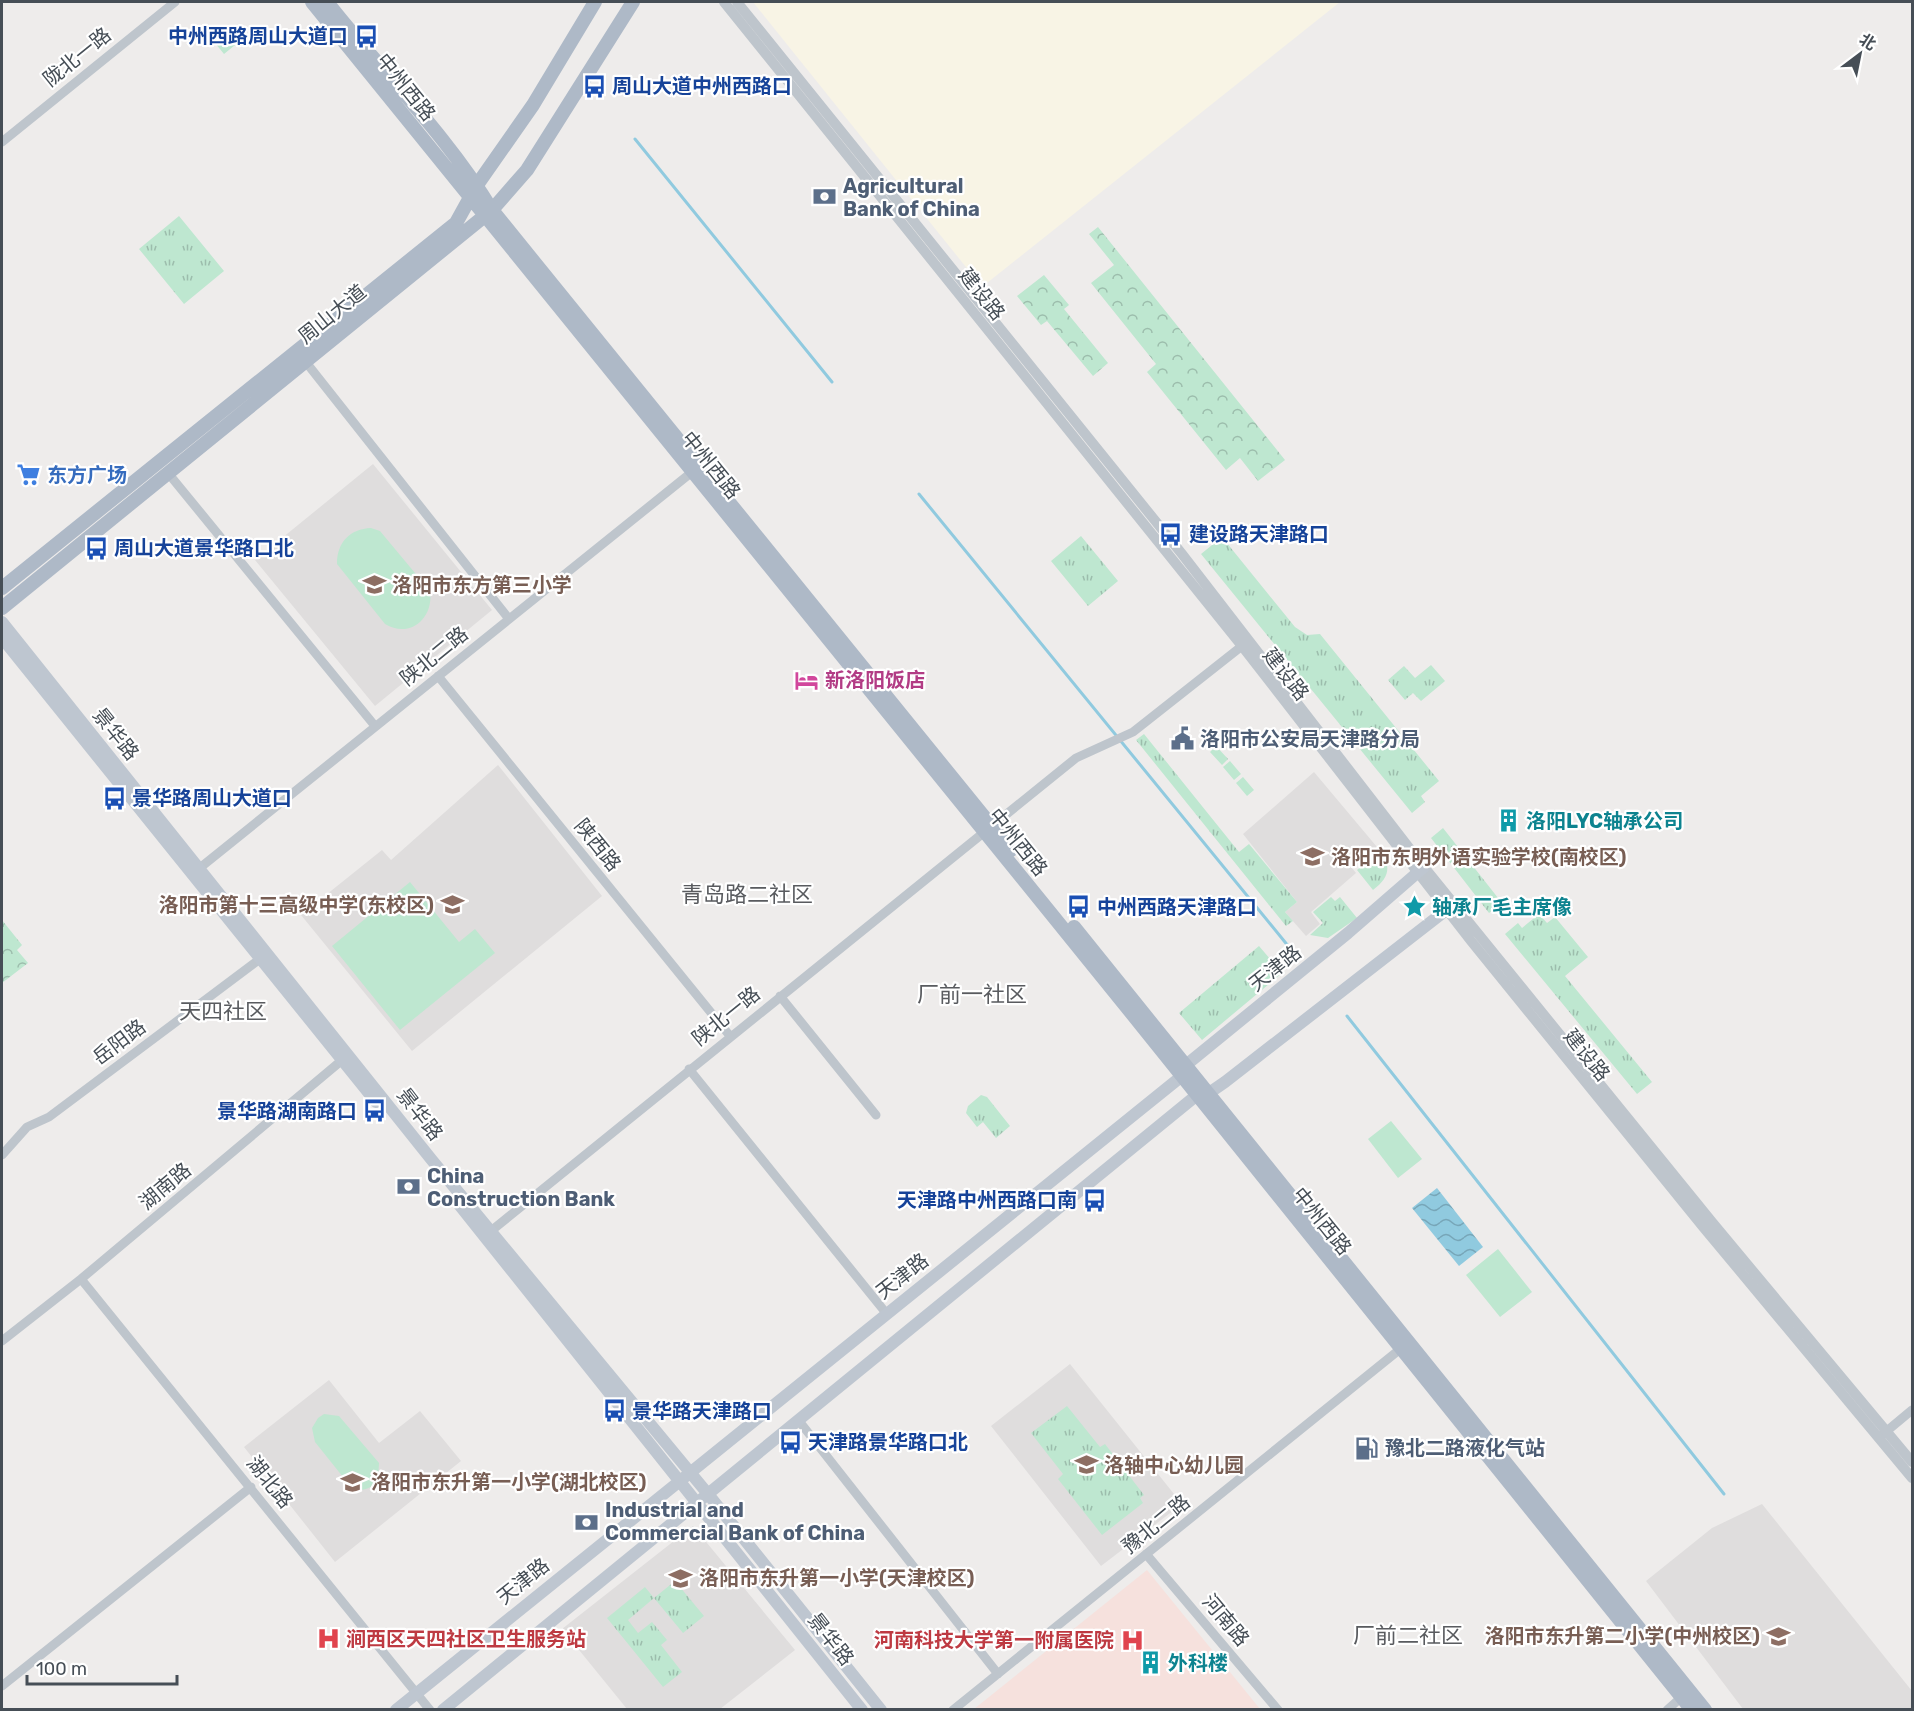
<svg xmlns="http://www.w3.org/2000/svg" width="1914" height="1711" viewBox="0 0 1914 1711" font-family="Rubik,'Noto Sans SC',sans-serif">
<defs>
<pattern id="grass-tufts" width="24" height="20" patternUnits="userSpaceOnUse" patternTransform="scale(1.5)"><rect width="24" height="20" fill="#bee7d0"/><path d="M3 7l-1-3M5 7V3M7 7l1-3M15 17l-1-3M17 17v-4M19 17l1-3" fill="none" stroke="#9cbdac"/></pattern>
<pattern id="forest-crowns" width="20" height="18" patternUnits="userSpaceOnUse" patternTransform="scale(1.5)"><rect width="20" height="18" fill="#bee7d0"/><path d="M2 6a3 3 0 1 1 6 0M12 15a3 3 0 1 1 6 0" fill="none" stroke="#9cbdac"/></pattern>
<pattern id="water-waves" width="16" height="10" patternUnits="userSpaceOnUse" patternTransform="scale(1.5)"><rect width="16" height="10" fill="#90cadf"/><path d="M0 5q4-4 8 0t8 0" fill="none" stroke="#77a6b8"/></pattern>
</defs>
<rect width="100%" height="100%" fill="#eeeceb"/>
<path fill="#f8f4e5" d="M 753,2 L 1340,2 L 982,287 Z"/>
<path fill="#dfdddd" d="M 373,464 L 492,610 L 375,706 L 255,560 Z
M 498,765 L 602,896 L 412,1051 L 301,915 L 382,850 L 391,860 Z
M 1314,772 L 1377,847 L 1352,868 L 1356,873 L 1311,912 L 1320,924 L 1306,936 L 1285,912 L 1297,902 L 1243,834 Z
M 1070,1364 L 1182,1504 L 1101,1566 L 991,1426 Z
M 329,1380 L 379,1443 L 420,1411 L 461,1461 L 335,1562 L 244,1447 Z
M 1762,1504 L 1912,1691 L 1912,1709 L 1743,1709 L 1646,1581 L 1712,1528 Z
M 693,1526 L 795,1650 L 720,1709 L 627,1709 L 562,1629 Z"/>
<path fill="#f6e1dd" d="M 1147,1570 L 1260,1709 L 974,1709 Z"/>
<path fill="url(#grass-tufts)" d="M 236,26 L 245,37 L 224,54 L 215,43 Z
M 179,216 L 224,271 L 184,304 L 139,249 Z
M 1081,536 L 1118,581 L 1088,606 L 1051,561 Z
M 1222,537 L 1295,627 L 1307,635 L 1320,634 L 1439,781 L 1421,796 L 1425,802 L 1412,813 L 1201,554 Z
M 1431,665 L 1445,681 L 1421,701 L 1413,693 L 1405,700 L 1388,680 L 1404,666 L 1415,678 Z
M 1144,734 L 1239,852 L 1249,844 L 1297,902 L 1285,912 L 1293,921 L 1286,926 L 1136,740 Z
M 1216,746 L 1228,759 L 1222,765 L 1210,752 Z
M 1230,761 L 1241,774 L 1234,780 L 1223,767 Z
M 1243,777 L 1254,790 L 1247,796 L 1236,783 Z
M 1443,828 L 1502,903 L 1489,913 L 1431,838 Z
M 1380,851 C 1392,867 1389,878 1373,890 L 1357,870 Z
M 1331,897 L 1335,901 L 1340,897 L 1357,918 L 1328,938 L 1310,935 L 1323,923 L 1313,912 Z
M 1539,914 L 1547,923 L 1555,917 L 1588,957 L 1565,976 L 1652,1082 L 1637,1094 L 1505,934 L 1518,923 L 1522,928 Z
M 1259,946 L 1282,973 L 1202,1040 L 1179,1013 Z
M 981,1095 L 987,1097 L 1010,1126 L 996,1138 L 983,1122 L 977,1127 L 966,1113 L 968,1106 Z
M 1067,1406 L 1100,1447 L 1105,1444 L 1119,1462 L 1115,1466 L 1119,1473 L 1124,1469 L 1144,1495 L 1140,1498 L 1143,1503 L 1102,1535 L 1058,1479 L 1063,1474 L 1031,1433 Z
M 675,1581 L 704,1616 L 683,1633 L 654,1598 L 628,1620 L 638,1633 L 652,1622 L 667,1640 L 661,1645 L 682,1672 L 663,1687 L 607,1618 L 645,1587 L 654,1598 Z"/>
<path fill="url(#forest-crowns)" d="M 1098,227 L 1285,460 L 1258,481 L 1240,458 L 1226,470 L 1147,372 L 1156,364 L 1091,283 L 1114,265 L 1089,234 Z
M 1044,275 L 1069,305 L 1064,309 L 1108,363 L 1093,376 L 1047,321 L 1041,325 L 1017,296 Z
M 2,920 L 22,945 L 17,950 L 28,963 L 2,983 Z"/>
<path fill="#bee7d0" d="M 371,528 L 380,531 L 430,591 C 434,618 410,639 385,624 L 337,564 C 337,542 350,529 371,528 Z
M 410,882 L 459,942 L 475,929 L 495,953 L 400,1030 L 332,946 Z
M 1391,1121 L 1422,1159 L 1398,1178 L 1368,1139 Z
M 1498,1249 L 1532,1292 L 1500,1317 L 1466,1275 Z
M 324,1414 L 339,1416 L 379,1463 L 378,1480 C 370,1490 362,1492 351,1487 L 315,1442 L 312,1428 L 318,1418 Z"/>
<path fill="url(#water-waves)" d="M 1437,1188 L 1483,1247 L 1459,1266 L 1412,1208 Z"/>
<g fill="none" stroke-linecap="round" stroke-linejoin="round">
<path stroke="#90cadf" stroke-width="3" d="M 635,139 L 832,382
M 919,494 L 1289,947
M 1347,1016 L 1724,1494"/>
<path stroke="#bec5cc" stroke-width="9" d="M 2,142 L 175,2
M 305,361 L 509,619
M 168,473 L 375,726
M 438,676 L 730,1036
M 196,871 L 697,468
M 780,996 L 876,1115
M 689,1069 L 886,1313
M 2,1155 L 27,1127 L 49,1117 L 260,959
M 486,1235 L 1076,758 L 1133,732 L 1242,646
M 81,1279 L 430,1710
M 2,1341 L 81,1279 L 347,1056
M 799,1421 L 998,1674
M 1882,1435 L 1912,1410
M 1146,1554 L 1278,1710
M 2,1686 L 251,1487
M 953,1710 L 1404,1346
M 1667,1710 L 1685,1694"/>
<path stroke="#bec5cc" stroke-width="10" d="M 724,2 L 1242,646 L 1471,941 L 1704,1228 L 1912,1478
M 737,2 L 1182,554 L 1424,867 L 1712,1222 L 1912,1462"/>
<path stroke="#bec6d0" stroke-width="12" d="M 2,622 L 431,1159 L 708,1494 L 881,1710
M 2,638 L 376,1102
M 457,1202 L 862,1710
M 396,1710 L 1182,1076 L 1186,1065 L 1348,933 L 1424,867
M 443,1710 L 1197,1095 L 1209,1093 L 1225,1082 L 1454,904"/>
<path stroke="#aeb9c7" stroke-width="14" d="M 312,2 L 1121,1000 L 1692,1710
M 327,2 C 381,71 446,134 492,210 L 1011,850
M 2,588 L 456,223 L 477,185 L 533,105 L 595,2
M 2,608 L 492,210 L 527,170 L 633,2
M 1074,927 L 1705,1710"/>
</g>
<defs>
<symbol id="bus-bare" viewBox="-9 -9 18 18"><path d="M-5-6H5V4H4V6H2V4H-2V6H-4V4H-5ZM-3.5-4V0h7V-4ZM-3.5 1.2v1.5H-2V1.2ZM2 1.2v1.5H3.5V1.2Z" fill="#1a4fb4" stroke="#fff" stroke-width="2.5" paint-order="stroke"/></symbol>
<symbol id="bank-bare" viewBox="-9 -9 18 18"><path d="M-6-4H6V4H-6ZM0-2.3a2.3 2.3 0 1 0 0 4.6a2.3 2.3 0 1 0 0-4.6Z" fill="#5c6f8a" stroke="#fff" stroke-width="2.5" paint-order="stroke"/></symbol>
<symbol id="supermarket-bare" viewBox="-9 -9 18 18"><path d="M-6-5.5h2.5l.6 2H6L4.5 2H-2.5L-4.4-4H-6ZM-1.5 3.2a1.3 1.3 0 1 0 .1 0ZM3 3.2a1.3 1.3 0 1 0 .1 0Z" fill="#3f7fe0" stroke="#fff" stroke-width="2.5" paint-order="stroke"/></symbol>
<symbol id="school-bare" viewBox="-9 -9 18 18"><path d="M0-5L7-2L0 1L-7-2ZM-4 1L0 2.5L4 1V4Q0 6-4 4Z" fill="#8d6e63" stroke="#fff" stroke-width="2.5" paint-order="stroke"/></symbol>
<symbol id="hotel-bare" viewBox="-9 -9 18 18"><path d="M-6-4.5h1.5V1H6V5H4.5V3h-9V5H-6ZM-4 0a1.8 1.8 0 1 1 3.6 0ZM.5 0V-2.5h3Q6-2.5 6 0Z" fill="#d1479c" stroke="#fff" stroke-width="2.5" paint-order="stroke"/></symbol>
<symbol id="civic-bare" viewBox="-9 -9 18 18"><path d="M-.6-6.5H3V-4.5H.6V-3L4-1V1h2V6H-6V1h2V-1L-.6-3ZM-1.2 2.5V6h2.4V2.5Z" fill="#5c6f8a" stroke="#fff" stroke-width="2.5" paint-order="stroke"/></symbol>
<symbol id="building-bare" viewBox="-9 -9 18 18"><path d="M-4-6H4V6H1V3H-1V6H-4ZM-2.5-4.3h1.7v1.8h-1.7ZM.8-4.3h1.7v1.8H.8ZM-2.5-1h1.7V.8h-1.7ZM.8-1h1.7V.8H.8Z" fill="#0f9aa8" stroke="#fff" stroke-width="2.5" paint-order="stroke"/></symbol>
<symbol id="sight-bare" viewBox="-9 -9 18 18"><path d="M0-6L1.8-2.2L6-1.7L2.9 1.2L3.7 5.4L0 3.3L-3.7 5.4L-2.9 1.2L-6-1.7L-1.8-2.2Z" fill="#0f9aa8" stroke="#fff" stroke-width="2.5" paint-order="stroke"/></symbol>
<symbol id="fuel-bare" viewBox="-9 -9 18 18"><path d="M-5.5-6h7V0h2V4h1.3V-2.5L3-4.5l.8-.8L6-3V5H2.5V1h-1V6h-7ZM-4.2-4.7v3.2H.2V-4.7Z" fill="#5c6f8a" stroke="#fff" stroke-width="2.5" paint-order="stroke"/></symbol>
<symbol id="hospital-bare" viewBox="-9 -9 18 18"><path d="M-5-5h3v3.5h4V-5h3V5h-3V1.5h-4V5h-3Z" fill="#e0444e" stroke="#fff" stroke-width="2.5" paint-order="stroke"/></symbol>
</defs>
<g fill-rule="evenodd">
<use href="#bus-bare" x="350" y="20" width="33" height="33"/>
<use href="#bus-bare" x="578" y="70" width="33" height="33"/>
<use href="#bank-bare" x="808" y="180" width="33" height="33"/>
<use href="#supermarket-bare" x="12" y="458" width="33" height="33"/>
<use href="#bus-bare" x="1154" y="518" width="33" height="33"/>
<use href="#bus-bare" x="80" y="532" width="33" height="33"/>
<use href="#school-bare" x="358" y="568" width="33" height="33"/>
<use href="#hotel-bare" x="790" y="664" width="33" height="33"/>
<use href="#civic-bare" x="1166" y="722" width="33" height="33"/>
<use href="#bus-bare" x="98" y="782" width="33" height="33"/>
<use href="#building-bare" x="1492" y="804" width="33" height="33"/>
<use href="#school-bare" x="1296" y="840" width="33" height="33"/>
<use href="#school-bare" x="436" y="888" width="33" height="33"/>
<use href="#bus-bare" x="1062" y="890" width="33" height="33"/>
<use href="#sight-bare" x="1398" y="890" width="33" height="33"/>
<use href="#bus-bare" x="358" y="1094" width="33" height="33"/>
<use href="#bank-bare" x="392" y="1170" width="33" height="33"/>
<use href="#bus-bare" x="1078" y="1184" width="33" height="33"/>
<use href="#bus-bare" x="598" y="1394" width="33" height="33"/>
<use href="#bus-bare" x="774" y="1426" width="33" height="33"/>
<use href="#fuel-bare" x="1350" y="1432" width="33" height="33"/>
<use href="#school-bare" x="1070" y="1448" width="33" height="33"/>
<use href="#school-bare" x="336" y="1466" width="33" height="33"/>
<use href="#bank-bare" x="570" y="1506" width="33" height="33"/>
<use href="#school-bare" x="664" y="1562" width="33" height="33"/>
<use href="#school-bare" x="1762" y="1620" width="33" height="33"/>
<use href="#hospital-bare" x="312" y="1622" width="33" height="33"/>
<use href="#hospital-bare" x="1116" y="1624" width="33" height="33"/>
<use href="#building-bare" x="1134" y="1646" width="33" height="33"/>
</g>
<g text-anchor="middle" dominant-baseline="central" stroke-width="4.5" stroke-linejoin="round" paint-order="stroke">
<g font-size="20" font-weight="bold" fill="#164399" stroke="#fff" text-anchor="start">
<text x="348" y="36" text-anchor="end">中州西路周山大道口</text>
<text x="612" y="86">周山大道中州西路口</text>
<text x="1189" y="534">建设路天津路口</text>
<text x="114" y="548">周山大道景华路口北</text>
<text x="132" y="798">景华路周山大道口</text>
<text x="1097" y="907">中州西路天津路口</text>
<text x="357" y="1111" text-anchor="end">景华路湖南路口</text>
<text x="1077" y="1200" text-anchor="end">天津路中州西路口南</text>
<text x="632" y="1411">景华路天津路口</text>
<text x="808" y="1442">天津路景华路口北</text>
</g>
<g font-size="20" fill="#464e56" stroke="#fff">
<text transform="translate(77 57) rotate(-39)">陇北一路</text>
<text transform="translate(406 87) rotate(51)">中州西路</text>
<text transform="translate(982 294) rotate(51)">建设路</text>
<text transform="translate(332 314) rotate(-39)">周山大道</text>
<text transform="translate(711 465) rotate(51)">中州西路</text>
<text transform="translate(434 656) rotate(-39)">陕北二路</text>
<text transform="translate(1286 674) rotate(52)">建设路</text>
<text transform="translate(116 734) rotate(51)">景华路</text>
<text transform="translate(1018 842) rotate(51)">中州西路</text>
<text transform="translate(598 845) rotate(51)">陕西路</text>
<text transform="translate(1275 968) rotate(-39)">天津路</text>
<text transform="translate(726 1016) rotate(-39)">陕北一路</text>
<text transform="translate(119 1042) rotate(-37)">岳阳路</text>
<text transform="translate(1587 1055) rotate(51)">建设路</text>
<text transform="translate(420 1114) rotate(52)">景华路</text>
<text transform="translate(165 1186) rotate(-40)">湖南路</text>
<text transform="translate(1322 1221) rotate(51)">中州西路</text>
<text transform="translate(902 1276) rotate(-38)">天津路</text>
<text transform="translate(270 1482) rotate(51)">湖北路</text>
<text transform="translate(1156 1524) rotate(-39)">豫北二路</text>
<text transform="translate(523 1581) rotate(-39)">天津路</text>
<text transform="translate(1226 1620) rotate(50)">河南路</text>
<text transform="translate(831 1639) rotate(52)">景华路</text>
</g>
<g font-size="20" font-weight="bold" fill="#4e5e75" stroke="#fff" text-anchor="start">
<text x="843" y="186">Agricultural<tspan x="843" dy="23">Bank of China</tspan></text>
<text x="1200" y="739">洛阳市公安局天津路分局</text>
<text x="427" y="1176">China<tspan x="427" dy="23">Construction Bank</tspan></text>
<text x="1385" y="1448">豫北二路液化气站</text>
<text x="605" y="1510">Industrial and<tspan x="605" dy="23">Commercial Bank of China</tspan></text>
</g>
<g font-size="20" font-weight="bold" fill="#366cbe" stroke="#fff" text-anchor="start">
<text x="47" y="475">东方广场</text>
</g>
<g font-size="20" font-weight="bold" fill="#785e54" stroke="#fff" text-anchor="start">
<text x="392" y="585">洛阳市东方第三小学</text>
<text x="1331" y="857">洛阳市东明外语实验学校(南校区)</text>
<text x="434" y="905" text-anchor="end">洛阳市第十三高级中学(东校区)</text>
<text x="1104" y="1465">洛轴中心幼儿园</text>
<text x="371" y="1482">洛阳市东升第一小学(湖北校区)</text>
<text x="699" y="1578">洛阳市东升第一小学(天津校区)</text>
<text x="1760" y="1636" text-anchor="end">洛阳市东升第二小学(中州校区)</text>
</g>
<g font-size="20" font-weight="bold" fill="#b23c85" stroke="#fff" text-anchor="start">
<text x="825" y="680">新洛阳饭店</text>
</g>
<g font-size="20" font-weight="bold" fill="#0d838f" stroke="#fff" text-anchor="start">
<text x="1526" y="821">洛阳LYC轴承公司</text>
<text x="1432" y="907">轴承厂毛主席像</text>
<text x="1168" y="1663">外科楼</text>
</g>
<g font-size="20" font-weight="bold" fill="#be3a42" stroke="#fff" text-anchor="start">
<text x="346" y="1639">涧西区天四社区卫生服务站</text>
<text x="1114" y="1640" text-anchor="end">河南科技大学第一附属医院</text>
</g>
<g font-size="22" fill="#595b5f" stroke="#fff">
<text x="747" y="894">青岛路二社区</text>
<text x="972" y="994">厂前一社区</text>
<text x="223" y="1011">天四社区</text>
<text x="1408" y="1635">厂前二社区</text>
</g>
</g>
<rect width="1914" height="1711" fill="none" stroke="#464e56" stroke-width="6"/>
<g transform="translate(1860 54) rotate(32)" stroke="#ffffff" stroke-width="4.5" paint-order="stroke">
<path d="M0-4.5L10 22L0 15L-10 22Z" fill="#464e56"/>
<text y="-9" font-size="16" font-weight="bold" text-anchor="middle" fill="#464e56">北</text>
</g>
<path d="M27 1675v9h150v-9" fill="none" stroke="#464e56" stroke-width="3"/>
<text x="36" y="1675" font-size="18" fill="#464e56" stroke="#ffffff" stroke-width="4.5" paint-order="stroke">100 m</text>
</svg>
